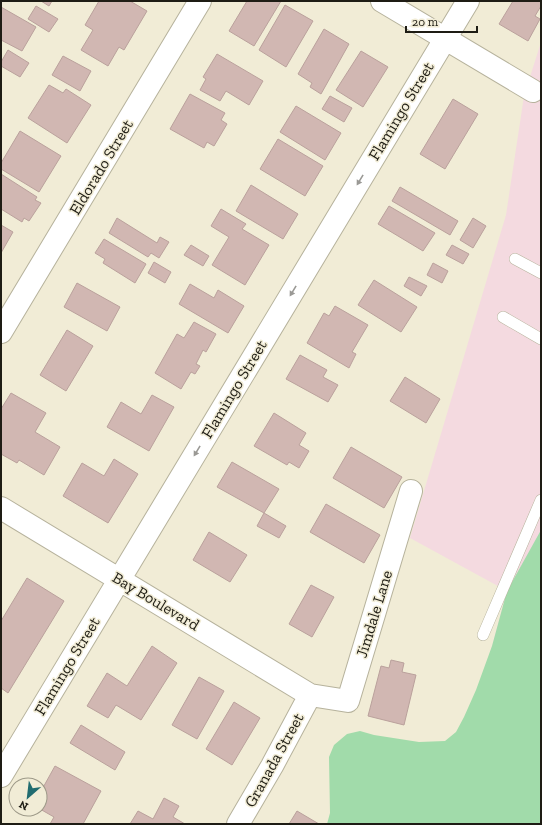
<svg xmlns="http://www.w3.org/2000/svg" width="542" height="825" viewBox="0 0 542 825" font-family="'Zilla Slab',serif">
<rect width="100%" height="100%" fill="#f1ecd6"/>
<path fill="#f4dae0" d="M 541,42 L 541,824 L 327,824 L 464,748 L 492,646 L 507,591 L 410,538 L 506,215 L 524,96 Z"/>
<path fill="#a1dbaa" d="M 541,530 L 541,824 L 327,824 L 330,813 L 329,757 L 334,745 L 347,734 L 360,731 L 374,735 L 419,742 L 445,741 L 456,732 L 464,717 L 476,690 L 492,646 L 507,591 Z"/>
<path fill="#d1b7b2" stroke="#baa19c" d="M 41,1 L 52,1 L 49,6 Z
M 99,1 L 130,1 L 147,11 L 124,50 L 119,47 L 108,66 L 81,50 L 93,30 L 85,25 Z
M 247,1 L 281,1 L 254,46 L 229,31 Z
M 513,1 L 541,1 L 541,6 L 535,16 L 540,19 L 528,41 L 499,24 Z
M 285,5 L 313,21 L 286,67 L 259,50 Z
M 36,6 L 58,19 L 49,32 L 28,19 Z
M 1,7 L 36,27 L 22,51 L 1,40 Z
M 324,29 L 349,44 L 321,94 L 310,87 L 312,83 L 298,74 Z
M 8,50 L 29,63 L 20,77 L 1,66 L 1,62 Z
M 361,51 L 388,67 L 363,107 L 336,90 Z
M 217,54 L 263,81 L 249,105 L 226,91 L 220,101 L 200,90 L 206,79 L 203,77 Z
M 63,56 L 91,71 L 80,91 L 52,75 Z
M 49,85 L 63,93 L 66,89 L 91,105 L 67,143 L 28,118 Z
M 190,94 L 225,113 L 221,120 L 227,124 L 214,146 L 207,142 L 204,148 L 170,129 Z
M 330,96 L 352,108 L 344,122 L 322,109 Z
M 453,99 L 478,114 L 445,169 L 420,154 Z
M 296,106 L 341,133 L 325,160 L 280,132 Z
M 20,131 L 61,156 L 39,192 L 1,169 L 1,163 Z
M 278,139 L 323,166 L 305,196 L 260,169 Z
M 1,174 L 37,197 L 35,200 L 41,203 L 29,221 L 24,218 L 22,222 L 1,209 Z
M 251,185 L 298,214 L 283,239 L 236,211 Z
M 400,187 L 458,221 L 450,235 L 392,201 Z
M 389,206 L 435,233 L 423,251 L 378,224 Z
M 221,209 L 246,224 L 242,229 L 269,245 L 245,285 L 212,265 L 229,237 L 211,226 Z
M 117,218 L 157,243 L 160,237 L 169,242 L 159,258 L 151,253 L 148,257 L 109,233 Z
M 473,218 L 486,226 L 473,248 L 460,240 Z
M 1,225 L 13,232 L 1,253 Z
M 104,239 L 146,264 L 135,283 L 103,263 L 105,259 L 95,253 Z
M 191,245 L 209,256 L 203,266 L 184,255 Z
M 452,245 L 469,254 L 463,264 L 446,255 Z
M 154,262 L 171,272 L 165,283 L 148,273 Z
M 433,263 L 448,271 L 442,283 L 427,275 Z
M 409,277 L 427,286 L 421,296 L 404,286 Z
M 374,280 L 417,307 L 401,332 L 358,305 Z
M 77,283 L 120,307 L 107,331 L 64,307 Z
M 190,284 L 214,298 L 218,290 L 244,306 L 228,333 L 179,304 Z
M 335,306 L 368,325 L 352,352 L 356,354 L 349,368 L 307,343 L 324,313 L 329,316 Z
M 194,322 L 216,334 L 206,352 L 203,350 L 196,364 L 200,366 L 195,374 L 191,372 L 181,389 L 155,373 L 177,334 L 184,338 Z
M 67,330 L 93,346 L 66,391 L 40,375 Z
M 300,355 L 327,370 L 323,377 L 338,385 L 328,402 L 286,379 Z
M 405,377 L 440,399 L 426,423 L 390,401 Z
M 11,393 L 46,413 L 35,432 L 60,447 L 44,475 L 19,460 L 17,463 L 1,454 L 1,409 Z
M 152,395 L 174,407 L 149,451 L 107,427 L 121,402 L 141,414 Z
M 274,413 L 306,433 L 299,445 L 309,451 L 299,468 L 289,462 L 287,465 L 254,446 Z
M 351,447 L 402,477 L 384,508 L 333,478 Z
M 114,459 L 138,474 L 108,523 L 63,496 L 82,463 L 104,476 Z
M 232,462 L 279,489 L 264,513 L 217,487 Z
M 326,504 L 380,535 L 364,563 L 310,532 Z
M 264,513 L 286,526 L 279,538 L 257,526 Z
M 209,532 L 247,555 L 230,582 L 193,560 Z
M 27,578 L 64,601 L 8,693 L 1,688 L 1,621 Z
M 311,585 L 334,597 L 312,637 L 289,624 Z
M 152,646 L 177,663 L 141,720 L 116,705 L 108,718 L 87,706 L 107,673 L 127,686 Z
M 391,660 L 404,663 L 402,672 L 416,675 L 404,725 L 368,716 L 381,666 L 389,668 Z
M 199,677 L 224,691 L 197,739 L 172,725 Z
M 234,702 L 260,718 L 232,765 L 206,749 Z
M 81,725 L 125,752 L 115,770 L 70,743 Z
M 55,766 L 101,791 L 83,824 L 50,824 L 54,817 L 40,809 L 40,793 Z
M 164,798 L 179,806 L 173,817 L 185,824 L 130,824 L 138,811 L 153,819 Z
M 297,811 L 319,824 L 289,824 Z"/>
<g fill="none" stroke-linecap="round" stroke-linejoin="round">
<defs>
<path id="service" d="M 515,259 L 541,273
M 503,317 L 541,339
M 483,635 L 541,500"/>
<path id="minor" d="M 382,1 L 533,91
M 1,332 L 200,1
M 1,508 L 310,695 L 348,701 L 411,491
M 1,776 L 468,1
M 238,824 L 272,766 L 310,695"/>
</defs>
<use href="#service" stroke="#b6b29c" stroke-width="12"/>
<use href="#minor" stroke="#b6b29c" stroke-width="24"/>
<use href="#service" stroke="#fff" stroke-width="11"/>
<use href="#minor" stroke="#fff" stroke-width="22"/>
</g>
<defs><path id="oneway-solid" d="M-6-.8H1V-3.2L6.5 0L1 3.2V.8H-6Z"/></defs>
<g fill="#9a9995">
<use href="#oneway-solid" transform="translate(360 180) rotate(121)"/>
<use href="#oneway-solid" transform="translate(293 291) rotate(121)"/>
<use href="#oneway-solid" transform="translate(197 451) rotate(121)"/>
</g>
<g text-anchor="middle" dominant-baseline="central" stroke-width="3" stroke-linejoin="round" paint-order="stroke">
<g font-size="16" fill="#1e1c14" stroke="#f1ecd6">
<text transform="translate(401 111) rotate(-59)">Flamingo Street</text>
<text transform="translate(101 167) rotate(-59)">Eldorado Street</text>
<text transform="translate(234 389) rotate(-59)">Flamingo Street</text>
<text transform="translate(156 601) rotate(31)">Bay Boulevard</text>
<text transform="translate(374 614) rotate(-73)">Jimdale Lane</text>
<text transform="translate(67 666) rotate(-59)">Flamingo Street</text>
<text transform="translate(274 760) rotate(-61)">Granada Street</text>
</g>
</g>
<rect width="542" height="825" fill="none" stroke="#1e1c14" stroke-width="4"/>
<g transform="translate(28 797) rotate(208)"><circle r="19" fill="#f1ecd6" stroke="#9d9988"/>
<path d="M0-3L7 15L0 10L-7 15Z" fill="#216c70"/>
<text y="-6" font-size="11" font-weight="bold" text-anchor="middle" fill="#1e1c14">N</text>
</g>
<path d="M406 26v6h71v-6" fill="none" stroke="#1e1c14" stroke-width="2"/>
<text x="412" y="26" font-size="12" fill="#1e1c14" stroke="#f1ecd6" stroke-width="3" paint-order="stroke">20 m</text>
</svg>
